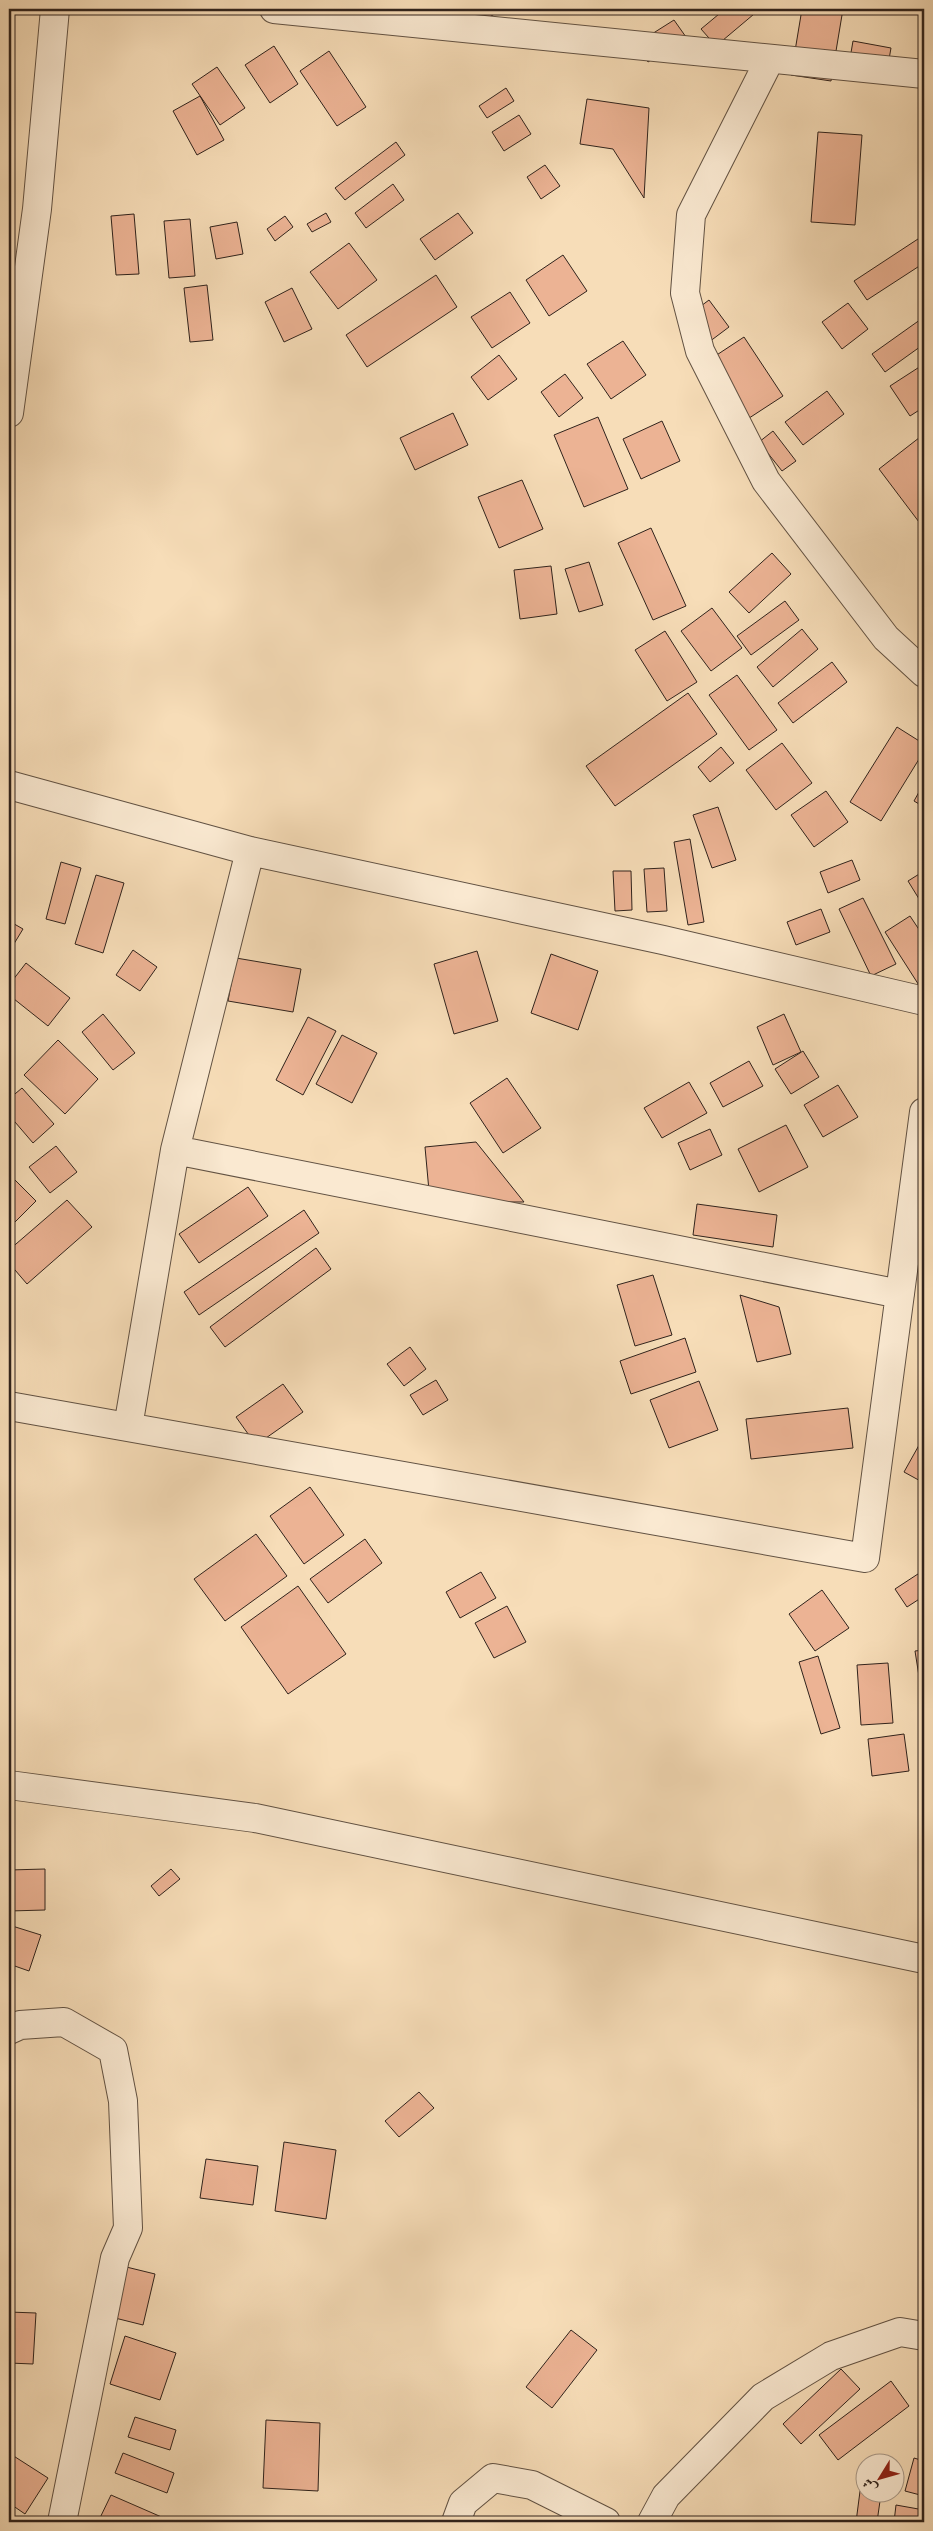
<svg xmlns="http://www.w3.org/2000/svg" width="933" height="2531" viewBox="0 0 933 2531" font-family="'Gentium Book Plus',Amiri,serif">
<rect width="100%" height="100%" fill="#f7ddb8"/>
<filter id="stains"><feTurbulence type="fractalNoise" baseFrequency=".004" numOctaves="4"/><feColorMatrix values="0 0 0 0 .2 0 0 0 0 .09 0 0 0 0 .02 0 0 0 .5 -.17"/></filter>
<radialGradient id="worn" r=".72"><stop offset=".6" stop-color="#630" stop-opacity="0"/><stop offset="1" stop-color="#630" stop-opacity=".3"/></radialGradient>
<path fill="#ecb394" stroke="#30231c" d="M 473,9 L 503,9 L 481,22 Z
M 725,9 L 760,9 L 716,46 L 701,29 Z
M 802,9 L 843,9 L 831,81 L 791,75 Z
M 674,20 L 686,37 L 648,62 L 636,44 Z
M 853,41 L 891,48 L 885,82 L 847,76 Z
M 274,46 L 298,84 L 270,103 L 245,65 Z
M 329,51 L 366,107 L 337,126 L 300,71 Z
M 217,67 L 245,108 L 220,125 L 192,84 Z
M 506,88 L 514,101 L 487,118 L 479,106 Z
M 200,96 L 224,140 L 197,155 L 173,111 Z
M 587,99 L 649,108 L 644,198 L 613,149 L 580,144 Z
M 519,115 L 531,134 L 504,151 L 492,132 Z
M 818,132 L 862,135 L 855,225 L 811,222 Z
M 396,142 L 405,155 L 345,200 L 335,188 Z
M 545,165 L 560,186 L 541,199 L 527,177 Z
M 393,184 L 404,200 L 366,228 L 355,213 Z
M 326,213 L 331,222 L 312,232 L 307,224 Z
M 458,213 L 473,233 L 435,260 L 420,239 Z
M 134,214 L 139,274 L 116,275 L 111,216 Z
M 285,216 L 293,227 L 275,241 L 267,229 Z
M 190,219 L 195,276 L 169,278 L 164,221 Z
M 237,222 L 243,254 L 216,259 L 210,227 Z
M 921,237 L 924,242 L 924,263 L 867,300 L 854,281 Z
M 349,243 L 377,280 L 338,309 L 310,272 Z
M 563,255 L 587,291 L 549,316 L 526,280 Z
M 436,275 L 457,307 L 367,367 L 346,335 Z
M 207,285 L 213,340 L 190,342 L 184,288 Z
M 292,288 L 312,329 L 284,342 L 265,302 Z
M 510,292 L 530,323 L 492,348 L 471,317 Z
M 709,300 L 729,327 L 701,348 L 681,321 Z
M 848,303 L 868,329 L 842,349 L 822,322 Z
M 924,317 L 924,344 L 885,372 L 872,354 Z
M 744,337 L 783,396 L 740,424 L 700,366 Z
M 623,341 L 646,375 L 611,399 L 587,364 Z
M 499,355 L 517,379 L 488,400 L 471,377 Z
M 924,364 L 924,407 L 910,416 L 890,386 Z
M 565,374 L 583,398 L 559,417 L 541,392 Z
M 827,391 L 844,414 L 803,445 L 785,422 Z
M 453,413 L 468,445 L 415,470 L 400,438 Z
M 598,417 L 628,489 L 584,507 L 554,435 Z
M 662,421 L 680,461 L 641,479 L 623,439 Z
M 773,431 L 796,461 L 782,471 L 759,442 Z
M 924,434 L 924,518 L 919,522 L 879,469 Z
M 522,480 L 543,529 L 499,548 L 478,497 Z
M 651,528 L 686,606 L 653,620 L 618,543 Z
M 772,553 L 791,574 L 749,613 L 729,592 Z
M 589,562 L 603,605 L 579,612 L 565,569 Z
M 551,566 L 557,614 L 520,619 L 514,570 Z
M 785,601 L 799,620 L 751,655 L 737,636 Z
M 712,608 L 742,648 L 711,671 L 681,631 Z
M 802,629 L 818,649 L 773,687 L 757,667 Z
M 665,631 L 697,682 L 667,701 L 635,650 Z
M 832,662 L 847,682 L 793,723 L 778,703 Z
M 737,675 L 777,730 L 749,750 L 709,695 Z
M 688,693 L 717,734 L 615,806 L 586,766 Z
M 897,727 L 924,744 L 924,751 L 881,821 L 850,802 Z
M 782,743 L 812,783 L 776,810 L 746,770 Z
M 721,747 L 734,763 L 710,782 L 698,767 Z
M 924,783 L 924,807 L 914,801 Z
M 826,791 L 848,822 L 814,847 L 791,815 Z
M 718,807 L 736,860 L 712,868 L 693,815 Z
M 690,839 L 704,922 L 688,925 L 674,842 Z
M 852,860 L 860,880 L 828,893 L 820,872 Z
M 61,862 L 81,868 L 65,924 L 46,919 Z
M 664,868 L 667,911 L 647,912 L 644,869 Z
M 613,871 L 631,871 L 632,910 L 615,911 Z
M 924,871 L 924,907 L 908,881 Z
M 96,875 L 124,883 L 103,953 L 75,944 Z
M 863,898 L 896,964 L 871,976 L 839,909 Z
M 821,909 L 830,932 L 796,945 L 787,922 Z
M 910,916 L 924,937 L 924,988 L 922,990 L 885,932 Z
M 9,921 L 23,929 L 9,952 Z
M 133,950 L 157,967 L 140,991 L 116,975 Z
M 477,951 L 498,1021 L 454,1034 L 434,964 Z
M 551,954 L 598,971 L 578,1030 L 531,1013 Z
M 236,958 L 301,969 L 293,1012 L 228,1001 Z
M 26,963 L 70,998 L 48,1026 L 9,995 L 9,985 Z
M 103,1014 L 135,1053 L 113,1070 L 82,1032 Z
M 784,1014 L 801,1052 L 773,1065 L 757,1027 Z
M 308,1017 L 336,1031 L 303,1095 L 276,1080 Z
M 342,1035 L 377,1053 L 352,1103 L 316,1084 Z
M 58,1040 L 98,1079 L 65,1114 L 24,1075 Z
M 803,1051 L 819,1077 L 791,1094 L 775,1069 Z
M 749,1061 L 763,1086 L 723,1107 L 710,1083 Z
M 507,1078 L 541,1128 L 503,1153 L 470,1103 Z
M 689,1082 L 707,1113 L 662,1138 L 644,1108 Z
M 838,1085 L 858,1117 L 823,1137 L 804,1105 Z
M 22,1088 L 54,1124 L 33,1143 L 9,1115 L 9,1099 Z
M 786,1125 L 808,1167 L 759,1192 L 738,1149 Z
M 710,1129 L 722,1155 L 690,1170 L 678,1143 Z
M 476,1142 L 524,1202 L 430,1202 L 425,1147 Z
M 56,1146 L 77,1172 L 50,1193 L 29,1167 Z
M 15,1180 L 36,1201 L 9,1228 L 9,1186 Z
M 248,1187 L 268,1216 L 199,1263 L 179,1234 Z
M 67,1200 L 92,1227 L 27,1284 L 9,1263 L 9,1250 Z
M 697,1204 L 777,1215 L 773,1247 L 693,1235 Z
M 304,1210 L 319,1233 L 199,1315 L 184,1292 Z
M 316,1248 L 331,1269 L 225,1347 L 210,1327 Z
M 653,1275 L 672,1335 L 635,1346 L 617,1285 Z
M 740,1295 L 779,1307 L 791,1354 L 757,1362 Z
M 685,1338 L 696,1372 L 631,1394 L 620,1361 Z
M 410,1347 L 426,1369 L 404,1386 L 387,1364 Z
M 436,1380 L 448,1400 L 423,1415 L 410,1395 Z
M 699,1381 L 718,1430 L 669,1448 L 650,1400 Z
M 283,1384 L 303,1412 L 256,1445 L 236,1417 Z
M 848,1408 L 853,1448 L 751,1459 L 746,1419 Z
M 923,1438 L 924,1439 L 924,1483 L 904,1472 Z
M 310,1487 L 344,1535 L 304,1564 L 270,1516 Z
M 256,1534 L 287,1576 L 225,1621 L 194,1579 Z
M 365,1539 L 382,1563 L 328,1603 L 310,1579 Z
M 924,1570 L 924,1596 L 907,1607 L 895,1589 Z
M 481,1572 L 496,1598 L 460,1618 L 446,1592 Z
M 298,1586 L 346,1654 L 288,1694 L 241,1627 Z
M 822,1590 L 849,1628 L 815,1651 L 789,1614 Z
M 507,1606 L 526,1642 L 494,1658 L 475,1623 Z
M 924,1650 L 924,1708 L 915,1651 Z
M 818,1656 L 840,1728 L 821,1734 L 799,1662 Z
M 888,1663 L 893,1723 L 861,1725 L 857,1665 Z
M 904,1734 L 909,1771 L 872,1776 L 868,1739 Z
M 45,1869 L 45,1910 L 9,1911 L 9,1870 Z
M 171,1869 L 180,1879 L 159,1896 L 151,1886 Z
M 9,1925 L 41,1935 L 29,1971 L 9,1964 Z
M 419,2092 L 434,2108 L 399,2137 L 385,2121 Z
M 284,2142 L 336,2150 L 326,2219 L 275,2211 Z
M 206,2159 L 258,2166 L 253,2205 L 200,2198 Z
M 110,2263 L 155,2274 L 143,2325 L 99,2314 Z
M 9,2312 L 36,2313 L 33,2364 L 9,2363 Z
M 571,2330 L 597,2350 L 552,2408 L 526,2387 Z
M 125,2336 L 176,2353 L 160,2400 L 110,2384 Z
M 841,2369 L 860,2389 L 801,2444 L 783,2424 Z
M 891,2381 L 909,2406 L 838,2460 L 819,2435 Z
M 135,2417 L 176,2430 L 170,2450 L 128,2437 Z
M 266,2420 L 320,2423 L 318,2491 L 263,2488 Z
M 9,2453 L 48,2478 L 25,2514 L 9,2503 Z
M 123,2453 L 174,2473 L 167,2493 L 115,2473 Z
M 914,2458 L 924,2461 L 924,2496 L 905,2491 Z
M 862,2476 L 866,2477 L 866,2494 L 881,2494 L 877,2522 L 856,2522 Z
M 111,2495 L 173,2522 L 98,2522 Z
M 896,2505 L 924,2510 L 924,2522 L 894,2522 Z"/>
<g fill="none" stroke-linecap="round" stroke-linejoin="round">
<defs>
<path id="minor" d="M 274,9 L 924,74
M 770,59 L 691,215 L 685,293 L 700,351 L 766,481 L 886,638 L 924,673
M 9,413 L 37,209 L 55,9
M 9,785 L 250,851 L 663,940 L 924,1001
M 250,851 L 175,1150 L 900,1294
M 9,1406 L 865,1558 L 924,1112
M 128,1427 L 175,1150
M 9,1785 L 255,1818 L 924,1959
M 9,2030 L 20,2025 L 64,2022 L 113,2050 L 123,2101 L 128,2228 L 115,2258 L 62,2522
M 456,2522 L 463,2503 L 493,2478 L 532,2485 L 606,2522
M 652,2522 L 666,2496 L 763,2397 L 831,2356 L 900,2332 L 924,2336"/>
</defs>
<use href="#minor" stroke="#625243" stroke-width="30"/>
<use href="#minor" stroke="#fae9d1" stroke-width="28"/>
</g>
<rect width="933" height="2531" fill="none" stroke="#f7ddb8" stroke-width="30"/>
<rect x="10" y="10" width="913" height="2511" fill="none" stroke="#30231c" stroke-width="2.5"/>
<rect x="15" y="15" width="903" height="2501" fill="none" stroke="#30231c"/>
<g transform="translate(880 2478) rotate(233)"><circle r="24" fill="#fae9d1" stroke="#a99a89"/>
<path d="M0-4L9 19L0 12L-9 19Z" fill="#8f2418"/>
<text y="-8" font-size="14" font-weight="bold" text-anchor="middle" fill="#30231c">ش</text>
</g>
<rect width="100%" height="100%" filter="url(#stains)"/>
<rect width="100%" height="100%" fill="url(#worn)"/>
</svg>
